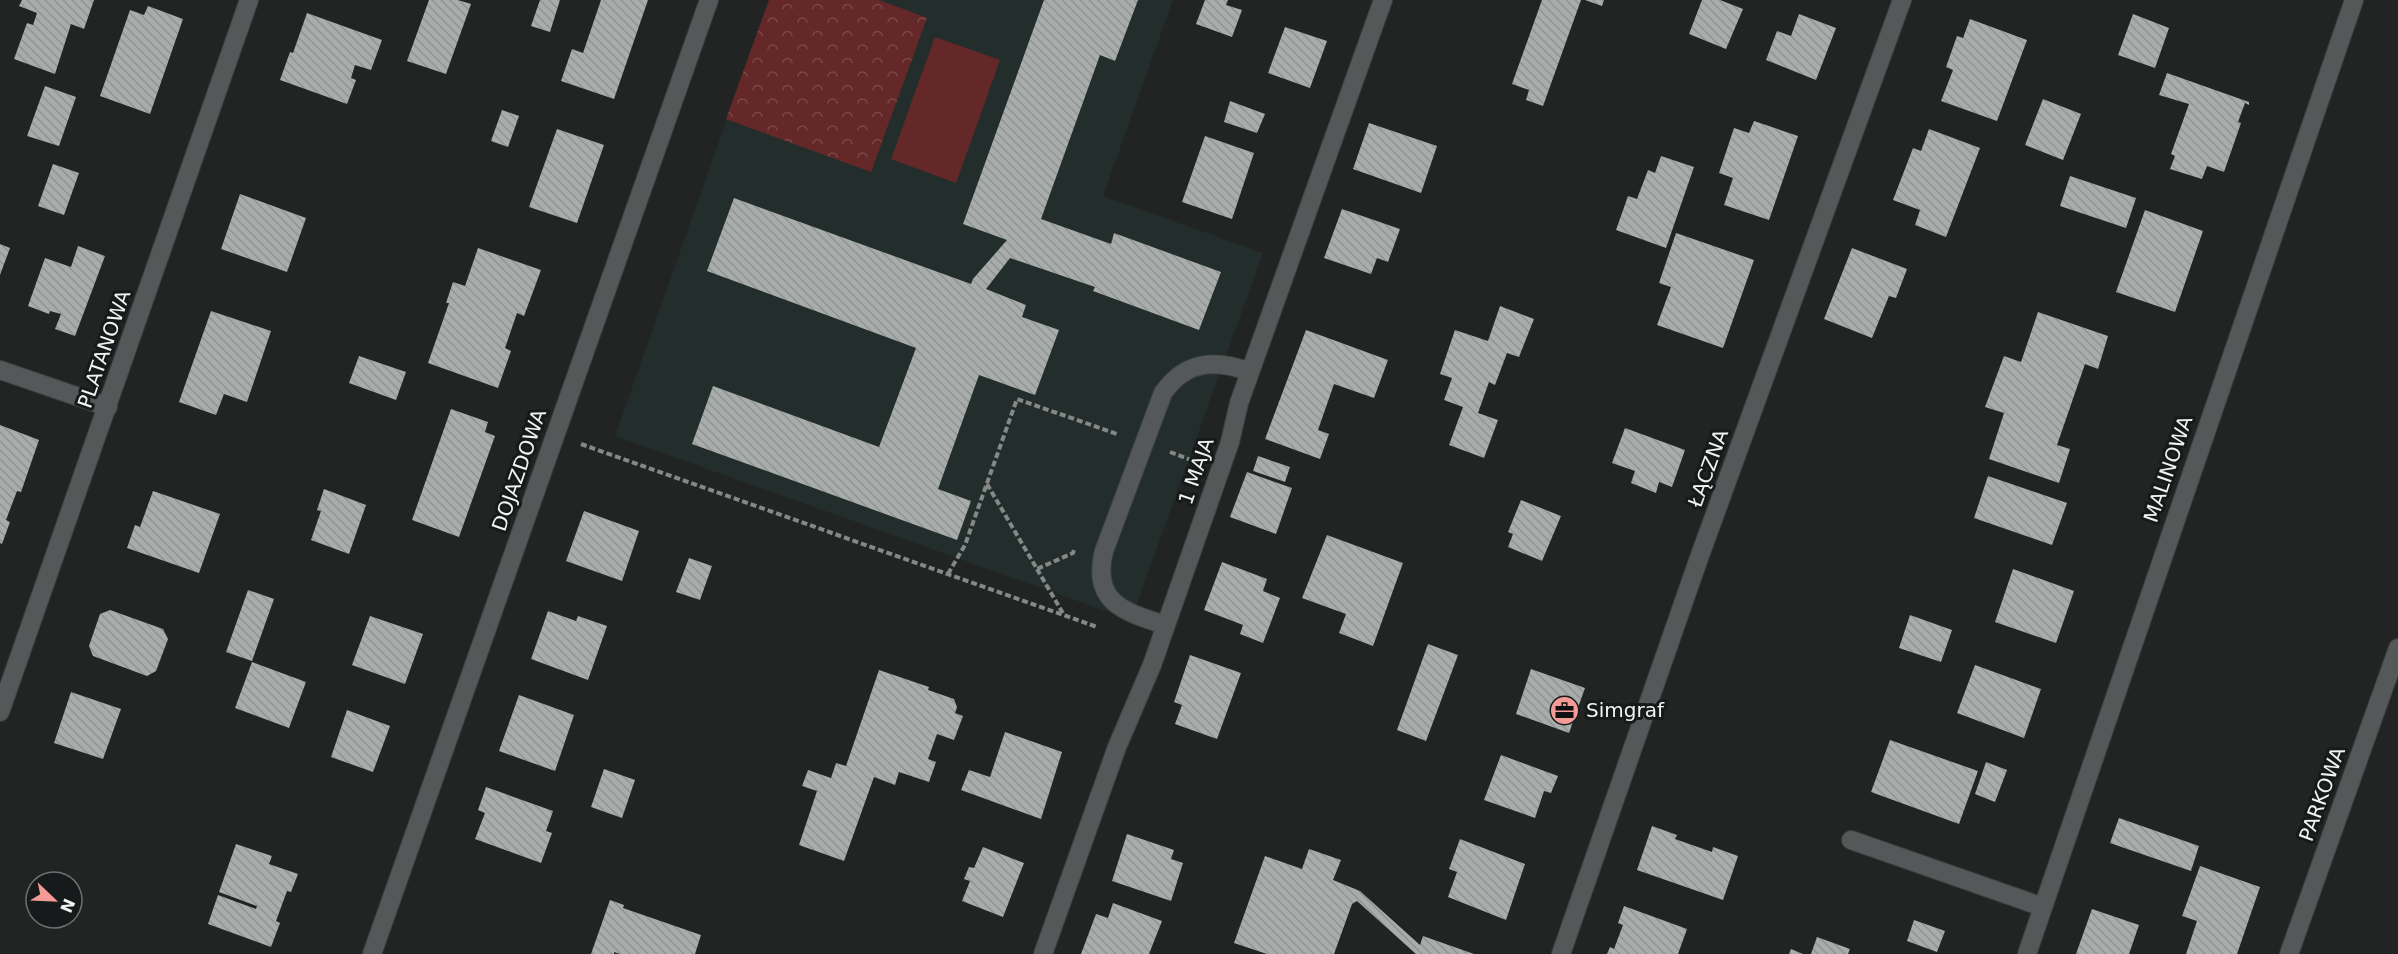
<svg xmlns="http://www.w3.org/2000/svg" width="2398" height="954" viewBox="0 0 2398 954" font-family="'DejaVu Sans',sans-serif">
<defs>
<pattern id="park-crowns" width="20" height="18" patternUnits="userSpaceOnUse" patternTransform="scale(1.5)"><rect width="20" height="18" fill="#642828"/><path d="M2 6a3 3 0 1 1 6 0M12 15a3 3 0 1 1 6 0" fill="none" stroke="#7b4848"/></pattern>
<pattern id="building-back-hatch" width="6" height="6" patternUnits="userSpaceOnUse" patternTransform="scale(1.5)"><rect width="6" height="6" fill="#a8acab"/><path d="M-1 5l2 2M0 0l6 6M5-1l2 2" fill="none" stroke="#909392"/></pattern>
</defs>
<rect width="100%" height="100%" fill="#212423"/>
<path fill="#232e2c" d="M 769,0 L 1173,0 L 1103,196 L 1263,253 L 1131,620 L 615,436 Z"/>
<path fill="url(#park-crowns)" d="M 769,0 L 879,0 L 927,18 L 871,172 L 726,119 Z"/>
<path fill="#642828" d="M 935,37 L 1000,60 L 956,183 L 891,159 Z"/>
<path fill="url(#building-back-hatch)" d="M 22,0 L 94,0 L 84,29 L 71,24 L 55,74 L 14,59 L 27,23 L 33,25 L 37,13 L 19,6 Z
M 429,0 L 458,0 L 471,4 L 446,74 L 407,61 Z
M 540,0 L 560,0 L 550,32 L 531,26 Z
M 601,0 L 648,0 L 614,99 L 561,81 L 572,49 L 583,53 Z
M 1044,0 L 1138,0 L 1115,61 L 1100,55 L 1041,219 L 1111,244 L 1114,233 L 1221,272 L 1199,330 L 1093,291 L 1095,287 L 1010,258 L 986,289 L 1026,305 L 1022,317 L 1059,330 L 1035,395 L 979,375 L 938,489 L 971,501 L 957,540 L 692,444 L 713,386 L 879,447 L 916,348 L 707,271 L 734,198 L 971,284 L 973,279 L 1007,240 L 963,224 Z
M 1205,0 L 1228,0 L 1226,5 L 1242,10 L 1232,37 L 1196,24 Z
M 1542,0 L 1581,0 L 1543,106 L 1526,100 L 1529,90 L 1512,84 Z
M 1585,0 L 1604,0 L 1602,6 Z
M 1702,0 L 1720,0 L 1743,9 L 1726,49 L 1689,34 Z
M 148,6 L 183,19 L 150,114 L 100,96 L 130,10 L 144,15 Z
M 307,13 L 382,40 L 371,70 L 355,65 L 351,78 L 356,80 L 347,104 L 280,80 L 290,52 L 293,53 Z
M 1799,14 L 1836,28 L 1816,80 L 1766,60 L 1777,31 L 1791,36 Z
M 2133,14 L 2169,28 L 2155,68 L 2118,55 Z
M 1970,19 L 2027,40 L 1997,121 L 1941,101 L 1953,70 L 1946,67 L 1957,36 L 1963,38 Z
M 1285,27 L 1327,41 L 1310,88 L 1268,73 Z
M 2167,73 L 2249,102 L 2249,105 L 2245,103 L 2238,122 L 2241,123 L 2224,172 L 2207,166 L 2202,179 L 2170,169 L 2175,156 L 2171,154 L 2189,104 L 2159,95 Z
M 45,86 L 76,97 L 59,146 L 27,136 Z
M 2043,99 L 2081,114 L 2063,160 L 2025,145 Z
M 1230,101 L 1265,114 L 1257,133 L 1224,122 Z
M 502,110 L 519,116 L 508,147 L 491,141 Z
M 1754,121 L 1798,136 L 1769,220 L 1724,205 L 1733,178 L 1719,173 L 1734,128 L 1749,133 Z
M 1369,123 L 1437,146 L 1421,193 L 1353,169 Z
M 557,129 L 604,145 L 577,223 L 529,207 Z
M 1929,129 L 1980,148 L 1946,237 L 1915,225 L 1920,210 L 1893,200 L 1913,148 L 1921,151 Z
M 1205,136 L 1254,153 L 1232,219 L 1182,202 Z
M 1661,156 L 1694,167 L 1666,248 L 1616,230 L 1628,196 L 1637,199 L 1648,170 L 1655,173 Z
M 53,164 L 79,173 L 64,215 L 38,206 Z
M 2070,176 L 2136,198 L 2126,228 L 2060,206 Z
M 240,194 L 306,218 L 287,272 L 221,249 Z
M 1342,209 L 1400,229 L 1388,262 L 1377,258 L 1371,274 L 1324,258 Z
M 2145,210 L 2203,231 L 2175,312 L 2116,292 Z
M 1676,233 L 1754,260 L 1723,348 L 1657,325 L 1671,287 L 1659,283 Z
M 0,244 L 10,248 L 0,275 Z
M 78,246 L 105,256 L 75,336 L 55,329 L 61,314 L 50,311 L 49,314 L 28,306 L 45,258 L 71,267 Z
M 478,248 L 541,270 L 524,316 L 517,313 L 505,348 L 511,351 L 498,388 L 428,363 L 449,303 L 446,303 L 453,282 L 465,286 Z
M 1852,248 L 1907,269 L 1896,298 L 1889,296 L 1872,338 L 1824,319 Z
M 1500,306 L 1534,319 L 1519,357 L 1507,353 L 1495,385 L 1489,382 L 1478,413 L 1498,420 L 1484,458 L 1449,445 L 1463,407 L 1444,400 L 1452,378 L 1440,374 L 1455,330 L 1488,341 Z
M 211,311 L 271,331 L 247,402 L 224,394 L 216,415 L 179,402 Z
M 2038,312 L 2108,336 L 2098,369 L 2085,364 L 2057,445 L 2070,449 L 2059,483 L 1989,459 L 2004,413 L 1985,407 L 2004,356 L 2021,362 Z
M 1306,330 L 1388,360 L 1374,398 L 1334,384 L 1318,430 L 1329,434 L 1320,459 L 1265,439 Z
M 359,356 L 406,372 L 396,400 L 349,383 Z
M 451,409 L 488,422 L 485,432 L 495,436 L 459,537 L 412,520 Z
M 0,425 L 39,440 L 21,492 L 17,491 L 6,520 L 10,522 L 2,544 L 0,543 Z
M 1625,428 L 1685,450 L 1672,487 L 1659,482 L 1656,493 L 1631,483 L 1635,471 L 1612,463 Z
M 1258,456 L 1290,467 L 1285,482 L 1253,471 Z
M 1247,472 L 1292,488 L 1276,534 L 1230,517 Z
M 1988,476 L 2067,503 L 2052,545 L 1974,518 Z
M 324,489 L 366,505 L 349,554 L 311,540 L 321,511 L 317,510 Z
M 153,491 L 220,514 L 199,573 L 127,548 L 135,525 L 140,527 Z
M 1521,500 L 1561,516 L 1542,561 L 1508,547 L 1513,534 L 1508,532 Z
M 584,511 L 639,531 L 622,581 L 566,561 Z
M 1327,535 L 1403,563 L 1373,646 L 1339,633 L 1346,614 L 1302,598 Z
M 689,558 L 712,566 L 700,600 L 676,592 Z
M 1222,562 L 1267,579 L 1263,591 L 1280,598 L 1263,643 L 1240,634 L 1243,625 L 1204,610 Z
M 2013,569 L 2074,591 L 2056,643 L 1995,622 Z
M 248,590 L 274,599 L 252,661 L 226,652 Z
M 110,610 L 163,629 L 168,639 L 156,671 L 147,676 L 93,656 L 89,646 L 100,614 Z
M 548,611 L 576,621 L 578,616 L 607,626 L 588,680 L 531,659 Z
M 1910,615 L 1952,630 L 1941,662 L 1899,648 Z
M 370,616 L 423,634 L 405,684 L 352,665 Z
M 1428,644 L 1458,655 L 1426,741 L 1397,730 Z
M 1190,655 L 1241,673 L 1217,739 L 1175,724 L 1182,705 L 1174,702 Z
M 252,662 L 306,682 L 289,728 L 235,708 Z
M 1975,665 L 2041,689 L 2024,738 L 1957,713 Z
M 1531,669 L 1585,688 L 1569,733 L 1516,714 Z
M 879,670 L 929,687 L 928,690 L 954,699 L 957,707 L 955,713 L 963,716 L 954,740 L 937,734 L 928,759 L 936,762 L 929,782 L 899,772 L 895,785 L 874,777 L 844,861 L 799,845 L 817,791 L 802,786 L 808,770 L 831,778 L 836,763 L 846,766 Z
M 71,692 L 121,709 L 103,759 L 54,743 Z
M 519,695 L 574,715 L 555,771 L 499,751 Z
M 347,710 L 390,726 L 373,772 L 331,757 Z
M 1005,732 L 1062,752 L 1041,819 L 961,790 L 969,770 L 990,777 Z
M 1890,740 L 1978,771 L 1959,824 L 1871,792 Z
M 1501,755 L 1558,776 L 1551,793 L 1544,791 L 1535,818 L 1484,800 Z
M 1986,762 L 2007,770 L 1995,802 L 1975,794 Z
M 604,769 L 635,780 L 622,818 L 591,807 Z
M 486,787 L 553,811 L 546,831 L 552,833 L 541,863 L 475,839 L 485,813 L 478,810 Z
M 2119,818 L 2199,846 L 2191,871 L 2110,843 Z
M 1652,826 L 1677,835 L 1675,839 L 1712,852 L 1713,847 L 1738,856 L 1723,900 L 1637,870 Z
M 1127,834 L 1174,850 L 1171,859 L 1183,863 L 1171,901 L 1112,881 Z
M 1460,839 L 1525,864 L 1506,920 L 1448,897 L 1457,872 L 1449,869 Z
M 236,844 L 272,856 L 269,864 L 298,874 L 291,892 L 287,891 L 276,921 L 280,923 L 271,947 L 208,924 L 218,895 L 256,909 L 257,906 L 219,892 Z
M 983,847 L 1024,863 L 1003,917 L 962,901 L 970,881 L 964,879 L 969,867 L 974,868 Z
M 1309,849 L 1341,860 L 1333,880 L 1360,891 L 1420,945 L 1423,936 L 1474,954 L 1416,954 L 1357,901 L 1352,904 L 1334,954 L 1267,954 L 1234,943 L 1265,856 L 1302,869 Z
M 2200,866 L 2260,887 L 2237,954 L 2186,954 L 2197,921 L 2182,916 Z
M 610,900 L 624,905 L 623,908 L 701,935 L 695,954 L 620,954 L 614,952 L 614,954 L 591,954 Z
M 1113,903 L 1162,921 L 1149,954 L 1081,954 L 1096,914 L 1108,918 Z
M 1624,906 L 1687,929 L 1678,954 L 1607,954 L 1610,947 L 1614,949 L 1623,925 L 1618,923 Z
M 2092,909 L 2139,925 L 2129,954 L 2076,954 Z
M 1914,920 L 1945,931 L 1937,952 L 1907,941 Z
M 1817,937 L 1850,949 L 1848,954 L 1811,954 Z
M 1791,949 L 1803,954 L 1789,954 Z"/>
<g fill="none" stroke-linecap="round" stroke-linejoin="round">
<defs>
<path id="minor" d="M 0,370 L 108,407
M 1165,625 C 1125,612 1091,603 1104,551 L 1163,393 C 1186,360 1216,359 1250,372
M 0,712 L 249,0
M 1851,840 L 2043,907
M 372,954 L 709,0
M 1043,954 L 1117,747 L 1152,665 L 1230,442 L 1239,403 L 1383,0
M 1561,954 L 1699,558 L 1902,0
M 2027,954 L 2354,0
M 2289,954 L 2398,648"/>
</defs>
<use href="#minor" stroke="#3d4040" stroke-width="20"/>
<path stroke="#858887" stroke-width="4" stroke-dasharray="6 3" stroke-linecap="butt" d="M 581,444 L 1097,627
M 1170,452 L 1194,461
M 987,484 L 1037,569 L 1073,553 L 1074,550
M 1037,569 L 1064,615
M 948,574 L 965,545 L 1017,399 L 1117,434"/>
<use href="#minor" stroke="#555858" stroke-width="18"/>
</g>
<defs>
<symbol id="office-disc" viewBox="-11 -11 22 22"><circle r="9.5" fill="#f59b97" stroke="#171a1a"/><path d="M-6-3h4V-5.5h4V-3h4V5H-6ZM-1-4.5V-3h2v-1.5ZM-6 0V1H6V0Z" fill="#111"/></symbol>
</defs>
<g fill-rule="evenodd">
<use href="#office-disc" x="1548" y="694" width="33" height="33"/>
</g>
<g text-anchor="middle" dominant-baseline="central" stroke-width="6" stroke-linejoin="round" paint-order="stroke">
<g font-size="20" fill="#f2f4f3" stroke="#171a1a">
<text transform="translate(104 349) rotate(-71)">PLATANOWA</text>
<text transform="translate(1708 468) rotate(-70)">ŁĄCZNA</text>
<text transform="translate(2168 469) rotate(-71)">MALINOWA</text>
<text transform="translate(519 470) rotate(-71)">DOJAZDOWA</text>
<text transform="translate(1196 471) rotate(-71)">1 MAJA</text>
<text transform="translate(2322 794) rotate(-70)">PARKOWA</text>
</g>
<g font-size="20" fill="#f2f4f3" stroke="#171a1a" text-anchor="start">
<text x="1586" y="710">Simgraf</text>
</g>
</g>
<g transform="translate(54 900) rotate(113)"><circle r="28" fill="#171a1a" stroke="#6f7171" stroke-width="1.5"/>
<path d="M0-4.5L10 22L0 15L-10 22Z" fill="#f59b97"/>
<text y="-9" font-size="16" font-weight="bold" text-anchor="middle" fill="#f2f4f3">N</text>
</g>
</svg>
